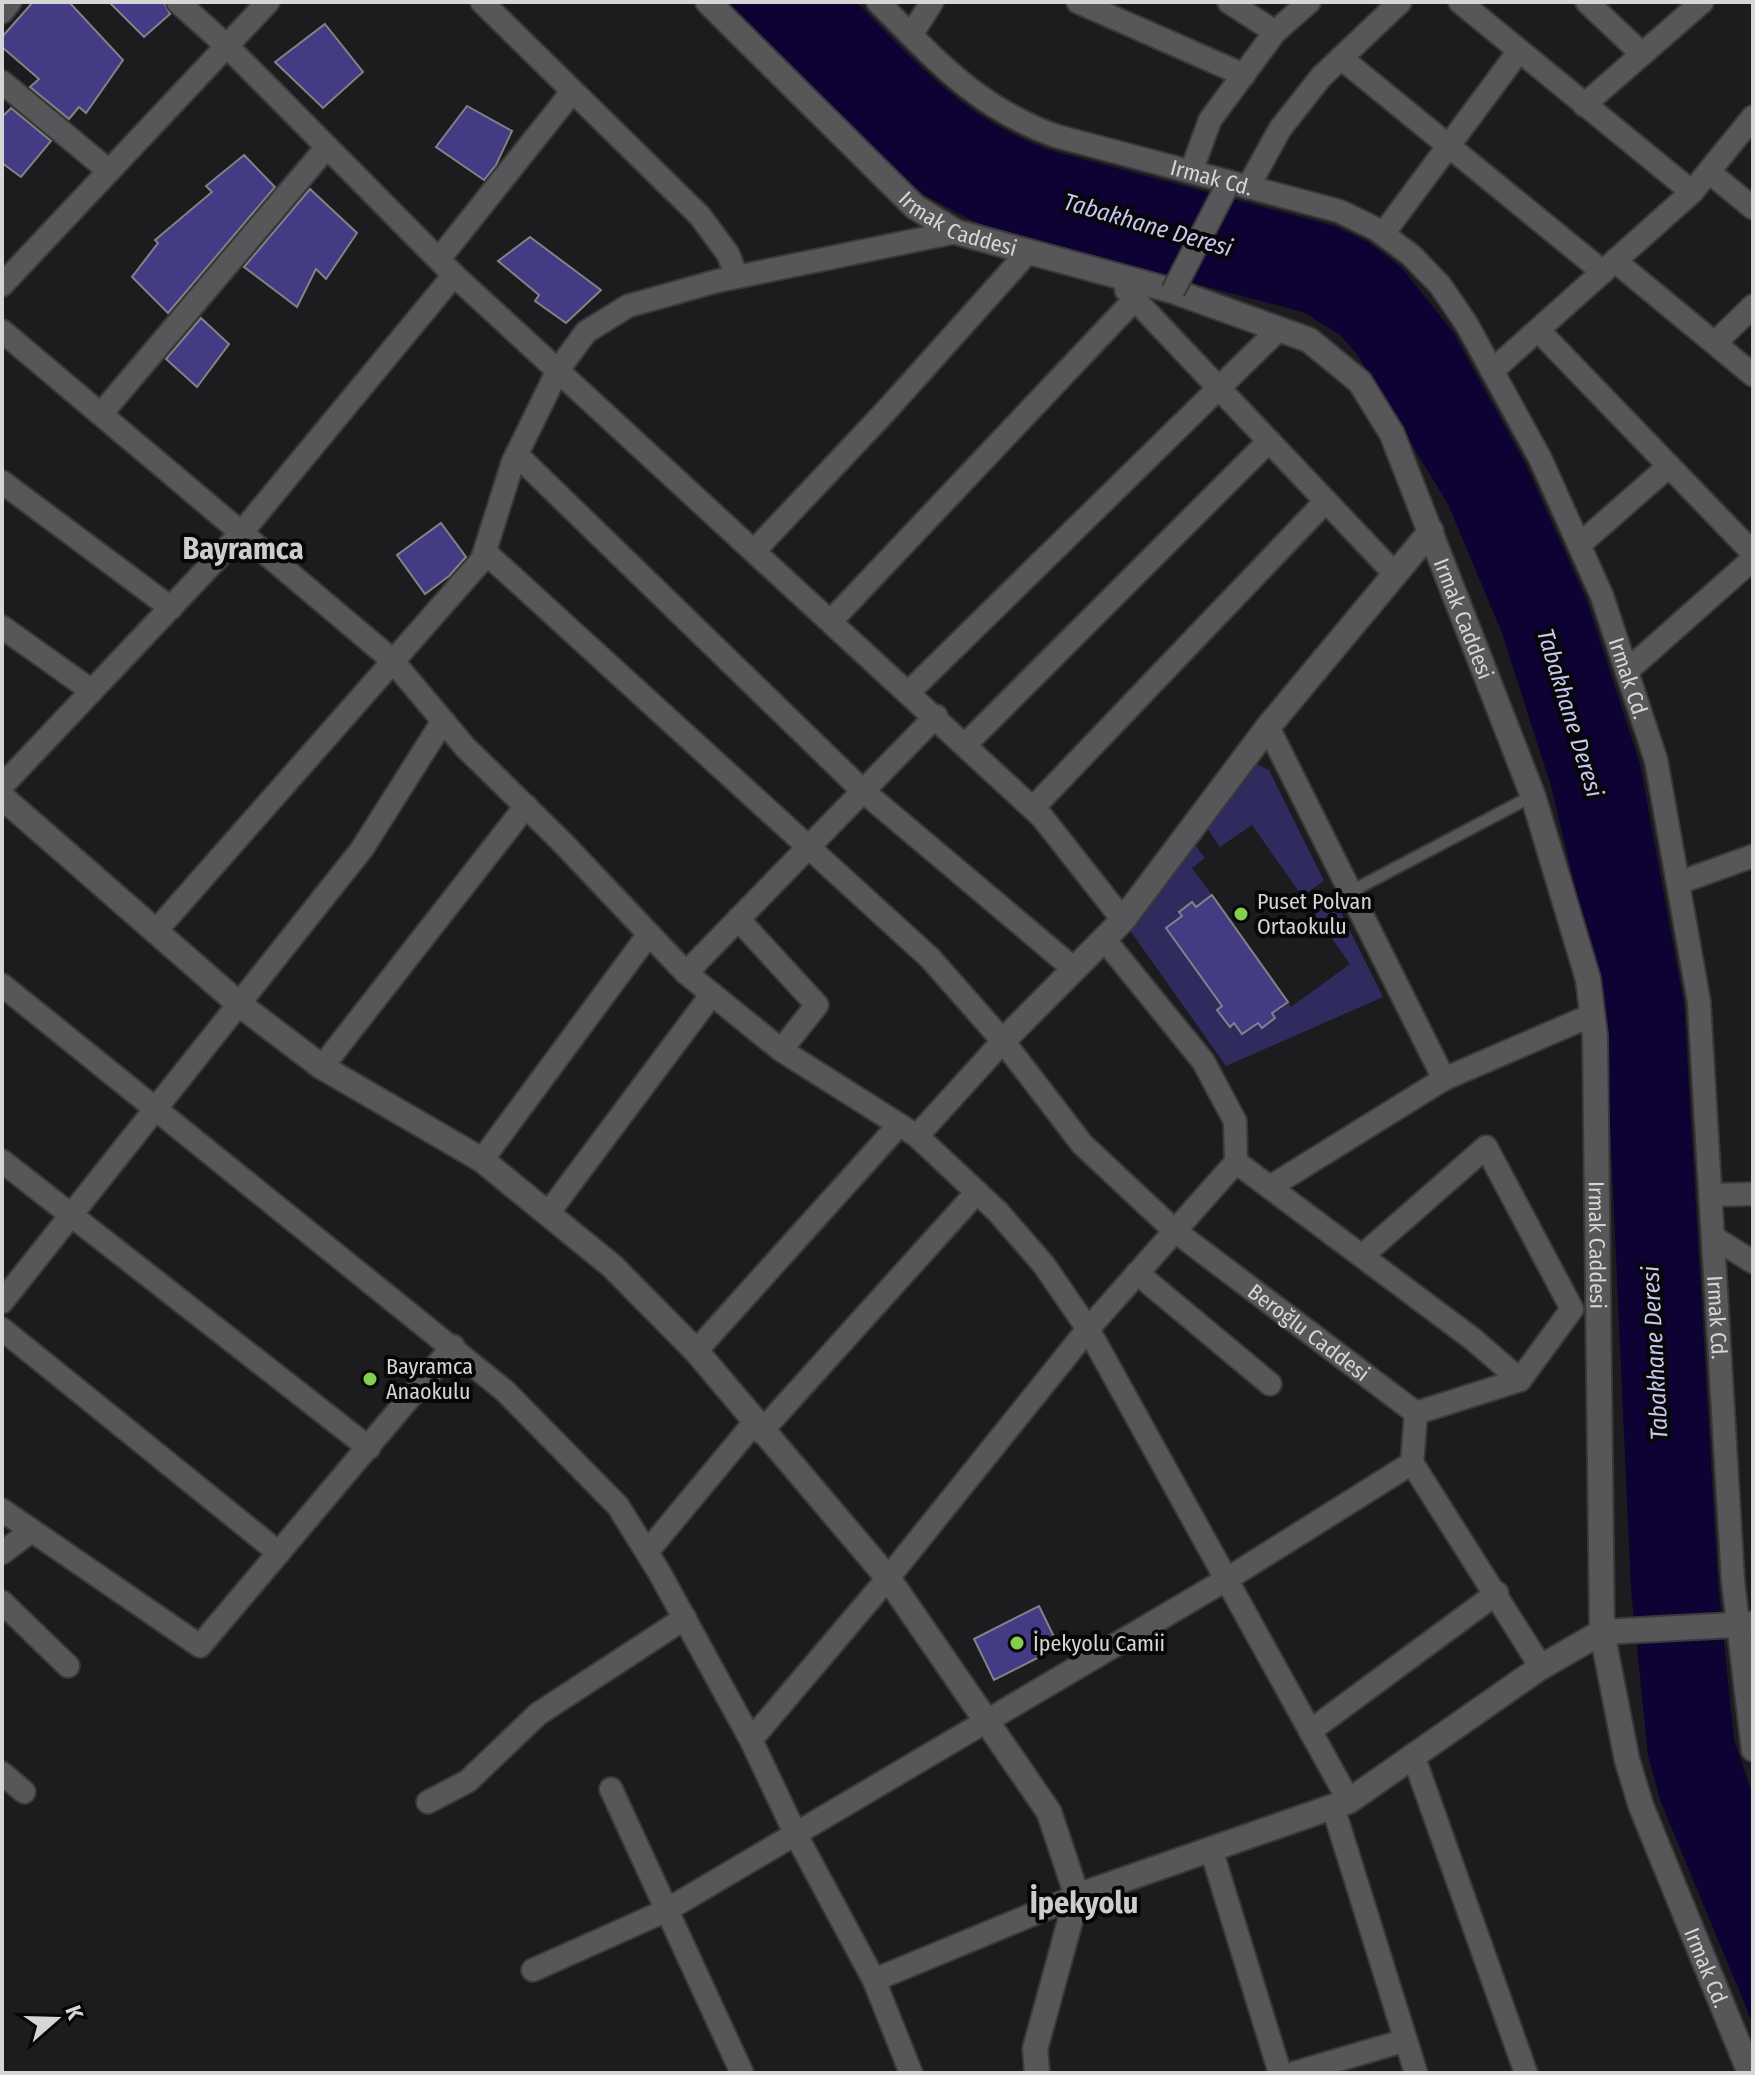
<svg xmlns="http://www.w3.org/2000/svg" width="1755" height="2075" viewBox="0 0 1755 2075" font-family="'Fira Sans Condensed',sans-serif">
<rect width="100%" height="100%" fill="#1c1c1e"/>
<path fill="#302b5e" d="M 1256,764 L 1269,770 L 1324,881 L 1302,896 L 1252,825 L 1220,847 L 1205,825 L 1243,773 Z
M 1193,842 L 1205,858 L 1192,868 L 1212,895 L 1196,907 L 1192,902 L 1179,911 L 1230,1026 L 1235,1023 L 1242,1034 L 1258,1023 L 1262,1028 L 1275,1018 L 1272,1013 L 1288,1002 L 1291,1007 L 1350,964 L 1314,913 L 1334,899 L 1383,997 L 1226,1066 L 1129,929 Z"/>
<path fill="#0e0134" d="M 728,2 L 856,2 C 920,66 964,119 1052,151 L 1334,226 L 1368,242 L 1401,267 L 1453,332 L 1526,465 L 1587,601 L 1640,764 L 1684,1004 L 1718,1583 L 1734,1739 L 1753,1796 L 1753,2024 L 1660,1800 L 1648,1755 L 1631,1590 L 1605,1013 L 1551,786 L 1502,633 L 1448,504 L 1356,353 L 1340,335 L 1303,312 L 1024,239 L 973,221 L 924,195 L 881,158 Z"/>
<path fill="#433b84" stroke="#838386" stroke-width="2" d="M 33,2 L 69,2 L 123,60 L 86,113 L 79,107 L 69,119 L 30,87 L 39,79 L 2,47 L 2,37 Z
M 109,2 L 164,2 L 170,14 L 144,37 Z
M 325,24 L 363,72 L 323,108 L 275,62 Z
M 467,106 L 512,131 L 496,165 L 484,180 L 436,147 Z
M 11,108 L 51,141 L 21,177 L 2,163 L 2,117 Z
M 244,155 L 275,187 L 168,313 L 132,277 L 158,243 L 155,240 L 212,192 L 206,186 Z
M 310,189 L 357,233 L 326,279 L 316,269 L 297,307 L 244,267 Z
M 530,237 L 601,290 L 566,323 L 535,301 L 539,295 L 498,261 Z
M 201,318 L 229,344 L 197,387 L 166,359 Z
M 441,523 L 466,557 L 449,576 L 425,594 L 397,555 Z
M 1212,895 L 1288,1002 L 1272,1013 L 1275,1018 L 1262,1028 L 1258,1023 L 1242,1034 L 1234,1023 L 1230,1027 L 1217,1010 L 1222,1006 L 1166,928 L 1182,916 L 1179,912 L 1192,902 L 1196,907 Z
M 1039,1606 L 1059,1647 L 994,1680 L 974,1639 Z"/>
<g fill="none" stroke-linecap="round" stroke-linejoin="round">
<defs>
<path id="service" d="M 1350,892 L 1532,796"/>
<g id="minor">
<path d="M 178,2 L 227,46 L 454,275 L 1042,817 L 1123,920"/>
<path d="M 482,2 L 700,216 L 728,254 L 737,277"/>
<path id="s1" d="M 878,2 C 937,61 976,107 1056,136 L 1339,211 L 1376,229 L 1411,255 L 1440,285 L 1466,323 L 1540,458 L 1602,596 L 1656,760 L 1699,1002 L 1733,1581 L 1753,1750"/>
<path d="M 1078,2 L 1244,75"/>
<path d="M 1229,2 L 1275,32"/>
<path d="M 1460,2 L 1692,192"/>
<path d="M 1587,2 L 1642,54"/>
<path d="M 2,12 L 10,2"/>
<path d="M 911,35 L 932,2"/>
<path d="M 1341,58 L 1603,272"/>
<path d="M 2,82 L 109,171"/>
<path d="M 1584,105 L 1702,2"/>
<path d="M 1191,172 L 1210,120 L 1275,32 L 1309,2"/>
<path d="M 1709,172 L 1753,208"/>
<path d="M 1248,187 L 1280,129 L 1321,77 L 1400,2"/>
<path d="M 1383,234 L 1519,51"/>
<path d="M 439,259 L 572,92"/>
<path d="M 1615,261 L 1753,375"/>
<path d="M 2,285 L 268,2"/>
<path d="M 1126,290 L 1395,574"/>
<path d="M 1538,330 L 1753,553"/>
<path d="M 2,331 L 391,659 L 465,747 L 561,841 L 686,973 L 781,1050 L 917,1136 L 998,1212 L 1044,1265 L 1088,1329 L 1349,1801"/>
<path d="M 1715,343 L 1753,306"/>
<path d="M 1492,371 L 1692,192 L 1753,117"/>
<path d="M 101,414 L 327,147"/>
<path d="M 517,455 L 863,791 L 1074,969"/>
<path d="M 2,482 L 171,608"/>
<path d="M 1579,545 L 1669,466"/>
<path d="M 755,550 L 885,412 L 1028,252"/>
<path id="s2" d="M 485,552 L 930,958 L 1003,1041 L 1082,1144 L 1175,1231 L 1416,1413 L 1412,1463 L 1541,1667"/>
<path d="M 831,621 L 1135,299"/>
<path d="M 2,627 L 92,691"/>
<path d="M 1627,671 L 1753,559"/>
<path d="M 909,692 L 1279,329"/>
<path d="M 1268,727 L 1444,1079"/>
<path d="M 966,744 L 1269,441"/>
<path d="M 2,786 L 242,532 L 454,275"/>
<path d="M 1033,808 L 1326,501"/>
<path d="M 1678,883 L 1753,856"/>
<path d="M 738,919 L 817,1005 L 781,1050"/>
<path d="M 155,932 L 482,560 L 513,462 L 558,370 L 586,332 L 628,306 L 717,281 L 956,232"/>
<path d="M 686,973 L 936,716"/>
<path d="M 2,985 L 505,1391 L 618,1506 L 659,1572 L 751,1740"/>
<path d="M 322,1067 L 526,806"/>
<path d="M 917,1136 L 1003,1041"/>
<path d="M 482,1160 L 649,934"/>
<path d="M 2,1161 L 369,1448"/>
<path d="M 1236,1162 L 1474,1340 L 1520,1380"/>
<path d="M 1270,1187 L 1444,1079 L 1592,1015"/>
<path d="M 1711,1195 L 1753,1194"/>
<path d="M 549,1212 L 712,994"/>
<path d="M 1713,1237 L 1753,1262"/>
<path d="M 1362,1256 L 1486,1147 L 1572,1309 L 1520,1380 L 1416,1413"/>
<path d="M 1137,1273 L 1270,1384"/>
<path d="M 2,1302 L 362,849 L 443,721"/>
<path d="M 2,1329 L 279,1553"/>
<path d="M 696,1351 L 899,1125"/>
<path d="M 761,1432 L 977,1192"/>
<path d="M 2,1510 L 200,1646 L 453,1346"/>
<path d="M 647,1552 L 754,1423"/>
<path d="M 2,1553 L 31,1531"/>
<path d="M 2,1602 L 68,1666"/>
<path d="M 1310,1731 L 1497,1593"/>
<path d="M 1413,1755 L 1526,2073"/>
<path d="M 2,1773 L 24,1792"/>
<path d="M 611,1789 L 742,2073"/>
<path d="M 428,1802 L 468,1781 L 538,1714 L 685,1618"/>
<path d="M 1333,1807 L 1416,2073"/>
<path d="M 1211,1849 L 1280,2073"/>
<path d="M 533,1970 L 665,1911 L 1227,1579 L 1412,1463"/>
<path d="M 874,1980 L 1077,1896"/>
<path d="M 911,2073 L 874,1980 L 796,1835 L 751,1740 L 888,1578 L 1088,1329 L 1236,1162 L 1235,1121 L 1203,1061 L 1104,939"/>
<path d="M 1294,2073 L 1403,2041"/>
</g>
<g id="tertiary">
<path id="s3" d="M 708,2 L 915,207 L 956,232 L 1173,291 L 1309,340 L 1360,382 L 1392,434 L 1533,796 L 1588,979 L 1595,1036 L 1602,1632 L 1627,1760 L 1641,1806 L 1750,2073"/>
<path d="M 2,797 L 239,1004 L 322,1067 L 482,1160 L 612,1266 L 696,1351 L 888,1578 L 1049,1812 L 1077,1896 L 1035,2049 L 1037,2073"/>
<path d="M 1003,1041 L 1123,920 L 1268,727 L 1431,531"/>
<path d="M 1077,1896 L 1349,1801 L 1541,1667 L 1602,1632 L 1753,1624"/>
</g>
</defs>
<use href="#service" stroke="#39393a" stroke-width="15"/>
<use href="#minor" stroke="#39393a" stroke-width="26"/>
<use href="#tertiary" stroke="#39393a" stroke-width="28"/>
<use href="#service" stroke="#57575a" stroke-width="11"/>
<use href="#minor" stroke="#57575a" stroke-width="22"/>
<use href="#tertiary" stroke="#57575a" stroke-width="24"/>
<defs>
<path id="minor-bridge" d="M 1173,291 L 1229,182"/>
</defs>
<use href="#minor-bridge" stroke="#39393a" stroke-width="26" stroke-linecap="butt"/>
<use href="#minor-bridge" stroke="#57575a" stroke-width="22"/>
</g>
<g fill="#83d04e" stroke="#070707" stroke-width="3">
<circle cx="1241" cy="914" r="8"/>
<circle cx="370" cy="1379" r="8"/>
<circle cx="1017" cy="1643" r="8"/>
</g>
<g text-anchor="middle" dominant-baseline="central" stroke-width="8" stroke-linejoin="round" paint-order="stroke">
<g font-size="22" fill="#d6d6d7" stroke="#070707">
<text stroke="none"><textPath href="#s1" startOffset="386">Irmak Cd.</textPath></text>
<text stroke="none"><textPath href="#s3" startOffset="338">Irmak Caddesi</textPath></text>
<text stroke="none"><textPath href="#s3" startOffset="1034">Irmak Caddesi</textPath></text>
<text stroke="none"><textPath href="#s1" startOffset="1082">Irmak Cd.</textPath></text>
<text stroke="none"><textPath href="#s3" startOffset="1682">Irmak Caddesi</textPath></text>
<text stroke="none"><textPath href="#s1" startOffset="1730">Irmak Cd.</textPath></text>
<text stroke="none"><textPath href="#s2" startOffset="1138">Beroğlu Caddesi</textPath></text>
<text stroke="none"><textPath href="#s3" startOffset="2422">Irmak Cd.</textPath></text>
</g>
<g font-size="22" fill="#d6d6d7" stroke="#070707" text-anchor="start">
<text x="1257" y="901">Puset Polvan<tspan x="1257" dy="25">Ortaokulu</tspan></text>
<text x="386" y="1366">Bayramca<tspan x="386" dy="25">Anaokulu</tspan></text>
<text x="1033" y="1643">İpekyolu Camii</text>
</g>
<g font-size="24" font-style="italic" fill="#c6c6f0" stroke="#070707">
<text transform="translate(1148 225) rotate(16)">Tabakhane Deresi</text>
<text transform="translate(1570 713) rotate(73)">Tabakhane Deresi</text>
<text transform="translate(1655 1353) rotate(-93)">Tabakhane Deresi</text>
</g>
<g font-size="30" font-weight="bold" fill="#cdcdd0" stroke="#070707">
<text x="243" y="549">Bayramca</text>
<text x="1084" y="1903">İpekyolu</text>
</g>
</g>
<rect width="1755" height="2075" fill="none" stroke="#d6d6d7" stroke-width="8"/>
<g transform="translate(56 2019) rotate(70)" stroke="#070707" stroke-width="6" paint-order="stroke">
<path d="M0-6L14 30L0 20L-14 30Z" fill="#d6d6d7"/>
<text y="-12" font-size="22" font-weight="bold" text-anchor="middle" fill="#d6d6d7">K</text>
</g>
</svg>
